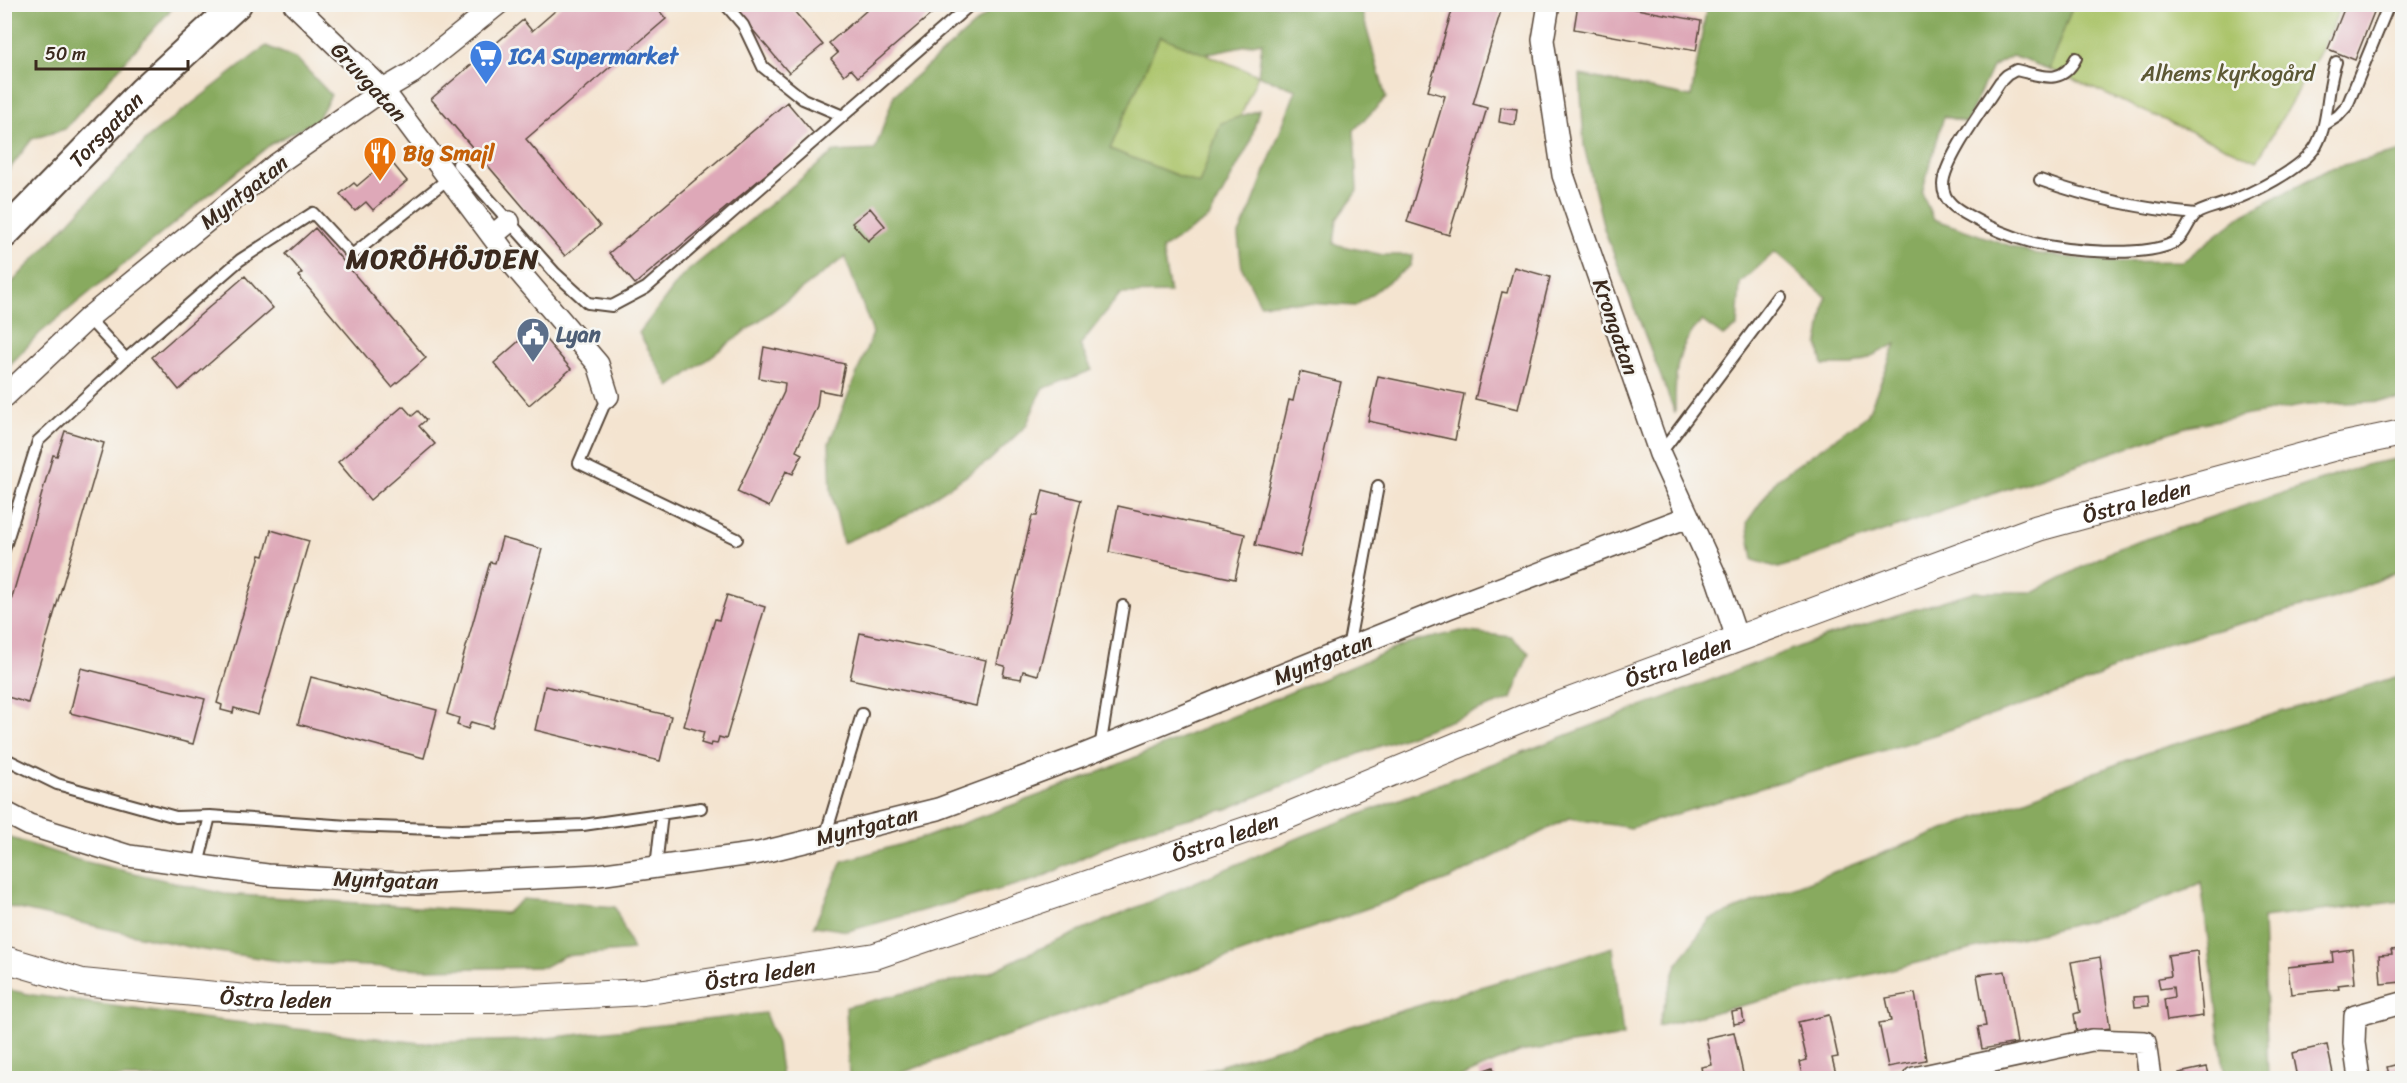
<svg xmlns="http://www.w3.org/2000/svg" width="2407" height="1083" viewBox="0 0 2407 1083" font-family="Sriracha,sans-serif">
<rect width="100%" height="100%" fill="#f6f6f2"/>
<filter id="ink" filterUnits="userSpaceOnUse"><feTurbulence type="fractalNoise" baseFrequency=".0167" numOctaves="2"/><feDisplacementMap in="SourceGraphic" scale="12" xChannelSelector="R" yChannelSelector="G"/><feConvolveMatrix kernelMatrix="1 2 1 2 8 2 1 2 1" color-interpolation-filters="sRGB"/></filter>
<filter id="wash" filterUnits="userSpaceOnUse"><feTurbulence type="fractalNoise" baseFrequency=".008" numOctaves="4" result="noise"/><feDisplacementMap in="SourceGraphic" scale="24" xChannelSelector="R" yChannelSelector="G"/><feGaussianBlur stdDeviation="1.35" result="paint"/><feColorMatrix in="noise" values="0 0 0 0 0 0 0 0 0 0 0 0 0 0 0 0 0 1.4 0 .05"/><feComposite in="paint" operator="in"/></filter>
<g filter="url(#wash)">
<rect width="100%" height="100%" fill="#f4e4d0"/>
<path fill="#abc46a" stroke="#737744" stroke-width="1.5" d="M 2073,5 L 2342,5 L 2322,49 L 2257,161 L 2049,69 Z
M 1160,36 L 1258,75 L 1209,191 L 1110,149 Z"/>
<path fill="#88aa5e" stroke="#626a3e" stroke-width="1.5" d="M 5,4 L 175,5 L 65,129 L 32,139 L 5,175 Z
M 997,5 L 1360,5 L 1386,98 L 1354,130 L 1357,191 L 1337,219 L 1334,244 L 1383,255 L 1413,255 L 1410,266 L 1355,306 L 1288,302 L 1260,304 L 1242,268 L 1238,236 L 1251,208 L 1296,90 L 1258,75 L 1262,42 L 1204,54 L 1160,36 L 1110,149 L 1199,184 L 1221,123 L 1259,110 L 1250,143 L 1209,218 L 1162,249 L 1170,293 L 1120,294 L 1080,345 L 1092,370 L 1042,389 L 1026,426 L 989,461 L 905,516 L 843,543 L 831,490 L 829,443 L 873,333 L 845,257 L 670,387 L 639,333 L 683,275 L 834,152 L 875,150 L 894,95 Z
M 1707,5 L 2073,5 L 2049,69 L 2012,56 L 1992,67 L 1966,123 L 1944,116 L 1922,193 L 1933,219 L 2031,253 L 2108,262 L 2183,261 L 2244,214 L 2331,168 L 2402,151 L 2402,400 L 2307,405 L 2191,425 L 1779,568 L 1753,560 L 1747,522 L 1777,479 L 1867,416 L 1896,344 L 1853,365 L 1823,365 L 1818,344 L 1826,297 L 1775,252 L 1740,283 L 1737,327 L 1723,336 L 1702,321 C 1674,348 1675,376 1675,413 L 1604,229 L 1584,146 L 1580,75 L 1691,97 Z
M 266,46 L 297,59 L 331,95 L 317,120 L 271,144 L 40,333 L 5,370 L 5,290 L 149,137 Z
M 2402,458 L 2402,570 L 2335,598 L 2162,645 L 2081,685 L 1937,734 L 1631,828 L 1569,818 L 1450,879 L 887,1078 L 849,1078 L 846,1007 L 991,972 L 1027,954 L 1303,836 L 1824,637 L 1972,592 L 2035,592 L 2116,549 L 2369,464 Z
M 1461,631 L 1511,637 L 1529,653 L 1511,699 L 1361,753 L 1227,809 L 1138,831 L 1038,879 L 848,931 L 814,926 L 842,861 L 926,837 L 1088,777 L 1408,643 Z
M 2402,675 L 2402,901 L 2263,918 L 2268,1078 L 2225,1078 L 2201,882 L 2187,890 L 2130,911 L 1658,1026 L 1677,964 L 1710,919 L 2146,753 Z
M 5,836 L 78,860 L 224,894 L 506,913 L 523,899 L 615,907 L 633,950 L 564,956 L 544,967 L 427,969 L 286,962 L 198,949 L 5,906 Z
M 1613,947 L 1623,1036 L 1519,1052 L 1459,1078 L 1179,1078 Z
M 5,989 L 33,995 L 200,1018 L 421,1043 L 530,1040 L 765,1013 L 777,1043 L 782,1078 L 29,1078 L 5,1075 Z"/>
<g id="blocks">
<path fill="#dea8b8" d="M 563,4 L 662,4 L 657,8 L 666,19 L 526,139 L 600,226 L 565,256 L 431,99 L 523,20 L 532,31 Z
M 731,4 L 788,4 L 823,45 L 789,73 Z
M 874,4 L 943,4 L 858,77 L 851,69 L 844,75 L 831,59 L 838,53 L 829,43 Z
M 1454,4 L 1503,4 L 1473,104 L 1487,108 L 1449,235 L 1407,222 L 1445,96 L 1428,91 Z
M 1578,4 L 1610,4 L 1701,21 L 1696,51 L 1574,29 Z
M 2346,4 L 2370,4 L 2376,7 L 2355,60 L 2328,49 Z
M 787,102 L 814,134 L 635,284 L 609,253 Z
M 1501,107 L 1517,109 L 1515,125 L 1499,122 Z
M 389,159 L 407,181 L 373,210 L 366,202 L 355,211 L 340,194 L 354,183 L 357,186 Z
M 870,208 L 885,226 L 868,241 L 852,223 Z
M 315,228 L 426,358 L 392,387 L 301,279 L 298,276 L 302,273 L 286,254 Z
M 1514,267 L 1550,277 L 1518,409 L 1475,399 L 1502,292 L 1507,293 Z
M 245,276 L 273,308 L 179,390 L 152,357 Z
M 535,327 L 571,369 L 529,405 L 494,363 Z
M 764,347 L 845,364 L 839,394 L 819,390 L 817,406 L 796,451 L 802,454 L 793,474 L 786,471 L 769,507 L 737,492 L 784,392 L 785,383 L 759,378 Z
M 1300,372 L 1341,382 L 1300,556 L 1255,545 L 1289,400 L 1293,401 Z
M 1378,376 L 1464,394 L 1455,440 L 1368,421 Z
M 403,406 L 412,416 L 418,411 L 426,420 L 419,426 L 435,444 L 370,500 L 338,462 Z
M 65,431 L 104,443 L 28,703 L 4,696 L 4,625 L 53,455 L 57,456 Z
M 1043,490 L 1081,500 L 1038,675 L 1023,671 L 1021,679 L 1003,676 L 1005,666 L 997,664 L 1032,516 L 1037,516 Z
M 1118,506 L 1245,534 L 1235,579 L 1109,552 Z
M 271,530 L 309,541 L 258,715 L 234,708 L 233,713 L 221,710 L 222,705 L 217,703 L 260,555 L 264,556 Z
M 502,538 L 542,549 L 492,728 L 471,722 L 468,729 L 457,725 L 459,718 L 447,714 L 490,562 L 495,563 Z
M 727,595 L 765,607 L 726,739 L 719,737 L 717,744 L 712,743 L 711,746 L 701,743 L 704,732 L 684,726 L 715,619 L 719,620 Z
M 860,633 L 986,660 L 976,706 L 850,679 Z
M 81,668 L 205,699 L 193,744 L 70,713 Z
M 311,677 L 437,710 L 424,758 L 298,724 Z
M 545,686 L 671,716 L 660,761 L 535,730 Z
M 2352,949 L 2355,983 L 2338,985 L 2339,989 L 2291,994 L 2288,967 L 2333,962 L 2332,952 Z
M 2402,949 L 2402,982 L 2381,984 L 2379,955 L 2392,954 L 2391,950 Z
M 2197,951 L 2203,1016 L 2167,1021 L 2164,999 L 2174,997 L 2173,987 L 2160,989 L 2158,978 L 2171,976 L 2168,955 Z
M 2100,957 L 2110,1028 L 2077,1033 L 2074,1014 L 2080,1012 L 2071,962 Z
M 2005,971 L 2017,1043 L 1982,1049 L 1978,1027 L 1986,1026 L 1977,975 Z
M 1915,993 L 1926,1060 L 1888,1067 L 1879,1023 L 1891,1021 L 1886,998 Z
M 2148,996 L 2149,1006 L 2135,1007 L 2134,997 Z
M 1742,1010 L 1744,1022 L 1734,1024 L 1732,1012 Z
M 1829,1015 L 1838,1057 L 1832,1058 L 1837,1078 L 1803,1078 L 1799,1062 L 1807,1060 L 1798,1022 Z
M 1734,1032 L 1744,1078 L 1703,1078 L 1701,1067 L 1712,1065 L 1706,1038 Z
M 2327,1045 L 2334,1078 L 2297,1078 L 2292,1053 Z
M 2402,1063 L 2402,1078 L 2390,1078 L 2387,1067 Z
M 1493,1067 L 1496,1078 L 1481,1078 L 1479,1072 Z
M 2207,1067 L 2210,1078 L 2181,1078 L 2179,1073 Z"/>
</g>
</g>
<g filter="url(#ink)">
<use href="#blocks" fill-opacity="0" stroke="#574639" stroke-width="1.5"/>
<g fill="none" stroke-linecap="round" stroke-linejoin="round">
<defs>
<path id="service" d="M 725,4 L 743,25 L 763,67 L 803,99 L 843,116
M 2076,58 C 2061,87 2041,75 2016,70 L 2007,75 L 2000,82 C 1986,104 1943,161 1943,185 C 1943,202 1958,210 1971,217 C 1990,228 2012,237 2034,243 C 2066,251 2143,258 2173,243 C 2185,237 2187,223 2195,215 C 2201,209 2216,207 2225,203 C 2251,194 2301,170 2316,146 C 2330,121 2326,89 2336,62
M 2324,125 L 2338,116 L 2347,106 L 2389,4
M 458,164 L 555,273 L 588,303 L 612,306 L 646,288 L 971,4
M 2040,180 C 2090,198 2142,209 2196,214
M 126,359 L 240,260 L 313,213 L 352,255 L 449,178
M 608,396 L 579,463 L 737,539
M 1660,454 L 1779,296
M 4,550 L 38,441 L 126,359 L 88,318
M 1348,648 L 1378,486
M 1100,748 L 1123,606
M 4,758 L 57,784 L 176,817 L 210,816 L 198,865
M 210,816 L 348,826 L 462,830 L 583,825 L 701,808
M 825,837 L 862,714
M 656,867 L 662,814"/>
<path id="minor" d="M 294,4 L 383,90 L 516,268 L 598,364 L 608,396
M 1549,4 L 1543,40 L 1563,175 L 1660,454 L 1717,579 L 1737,638
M 492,236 L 509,222
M 4,397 L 88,318 L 277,164 L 383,90 L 412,73 L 498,4
M 4,812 L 29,825 L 129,856 L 267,875 L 418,884 L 598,875 L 759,853 L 938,809 L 1078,757 L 1448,608 L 1688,517
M 1914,1078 L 2092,1040 L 2145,1042 L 2150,1078
M 2359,1078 L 2354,1043 L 2355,1016 L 2402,1003"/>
<g id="tertiary">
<path id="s1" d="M 4,959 L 82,982 L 267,1000 L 493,1000 L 643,992 L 875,956 L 1287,816 L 1521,719 L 2038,528 L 2340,446 L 2402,433"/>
</g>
<g id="secondary">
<path id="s2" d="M 4,234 L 143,91 L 237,4"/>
</g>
</defs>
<use href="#service" stroke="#574639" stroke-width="14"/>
<use href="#minor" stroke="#574639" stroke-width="24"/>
<use href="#tertiary" stroke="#574639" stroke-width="28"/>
<use href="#secondary" stroke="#574639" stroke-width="32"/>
<use href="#service" stroke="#fff" stroke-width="10"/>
<use href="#minor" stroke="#fff" stroke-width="21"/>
<use href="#tertiary" stroke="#fff" stroke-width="26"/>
<use href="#secondary" stroke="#fff" stroke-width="28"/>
</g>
</g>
<defs>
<symbol id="supermarket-pin" viewBox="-11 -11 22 30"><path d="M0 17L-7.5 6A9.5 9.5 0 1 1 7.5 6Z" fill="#3f7fe0" stroke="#f6f6f2"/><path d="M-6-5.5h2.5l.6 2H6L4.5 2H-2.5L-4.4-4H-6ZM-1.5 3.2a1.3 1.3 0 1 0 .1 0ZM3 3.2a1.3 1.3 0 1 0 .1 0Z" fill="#fff"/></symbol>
<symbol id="restaurant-pin" viewBox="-11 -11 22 30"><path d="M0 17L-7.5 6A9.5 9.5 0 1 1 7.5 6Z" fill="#e8710a" stroke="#f6f6f2"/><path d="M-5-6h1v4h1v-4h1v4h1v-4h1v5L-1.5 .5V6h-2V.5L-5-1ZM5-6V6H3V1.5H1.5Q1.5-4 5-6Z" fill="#fff"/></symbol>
<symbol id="civic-pin" viewBox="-11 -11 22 30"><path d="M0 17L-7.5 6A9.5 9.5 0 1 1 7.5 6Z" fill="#5c6f8a" stroke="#f6f6f2"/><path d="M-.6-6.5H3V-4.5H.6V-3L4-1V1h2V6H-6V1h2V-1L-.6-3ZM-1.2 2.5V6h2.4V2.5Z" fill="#fff"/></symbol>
</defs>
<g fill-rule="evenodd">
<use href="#supermarket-pin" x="467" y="37" width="38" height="52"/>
<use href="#restaurant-pin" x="361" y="134" width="38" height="52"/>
<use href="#civic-pin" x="514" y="315" width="38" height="52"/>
</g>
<g text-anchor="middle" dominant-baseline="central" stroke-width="5" stroke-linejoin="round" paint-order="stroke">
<g font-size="22" font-weight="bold" fill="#366cbe" stroke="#f6f6f2" text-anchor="start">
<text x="509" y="56">ICA Supermarket</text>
</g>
<g font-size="22" fill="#5d5835" stroke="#f6f6f2">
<text x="2228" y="73">Alhems kyrkogård</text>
</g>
<g font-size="22" fill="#3b2a1e" stroke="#f6f6f2">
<text transform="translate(369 82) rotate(47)">Gruvgatan</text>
<text stroke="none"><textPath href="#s2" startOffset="146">Torsgatan</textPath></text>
<text transform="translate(244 192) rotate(-38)">Myntgatan</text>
<text transform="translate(1616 327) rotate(71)">Krongatan</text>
<text stroke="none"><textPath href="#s1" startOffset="2220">Östra leden</textPath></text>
<text transform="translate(1323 659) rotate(-22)">Myntgatan</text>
<text stroke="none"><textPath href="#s1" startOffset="1734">Östra leden</textPath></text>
<text transform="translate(867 826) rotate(-14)">Myntgatan</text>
<text stroke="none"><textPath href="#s1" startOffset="1248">Östra leden</textPath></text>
<text transform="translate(386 880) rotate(2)">Myntgatan</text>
<text stroke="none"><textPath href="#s1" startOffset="762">Östra leden</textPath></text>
<text stroke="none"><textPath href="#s1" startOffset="276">Östra leden</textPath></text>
</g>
<g font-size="22" font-weight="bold" fill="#c56008" stroke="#f6f6f2" text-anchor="start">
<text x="403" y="153">Big Smajl</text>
</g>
<g font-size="22" font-weight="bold" fill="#4e5e75" stroke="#f6f6f2" text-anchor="start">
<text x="556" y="334">Lyan</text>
</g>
<g font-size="28" font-weight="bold" letter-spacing="1.5" fill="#3b2a1e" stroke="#f6f6f2">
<text x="443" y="258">MORÖHÖJDEN</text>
</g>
</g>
<rect width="2407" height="1083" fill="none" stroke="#f6f6f2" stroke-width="24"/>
<path d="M36 60v9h152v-9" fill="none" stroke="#3b2a1e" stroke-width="3"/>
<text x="45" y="60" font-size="18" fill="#3b2a1e" stroke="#f6f6f2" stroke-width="4.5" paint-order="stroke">50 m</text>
</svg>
